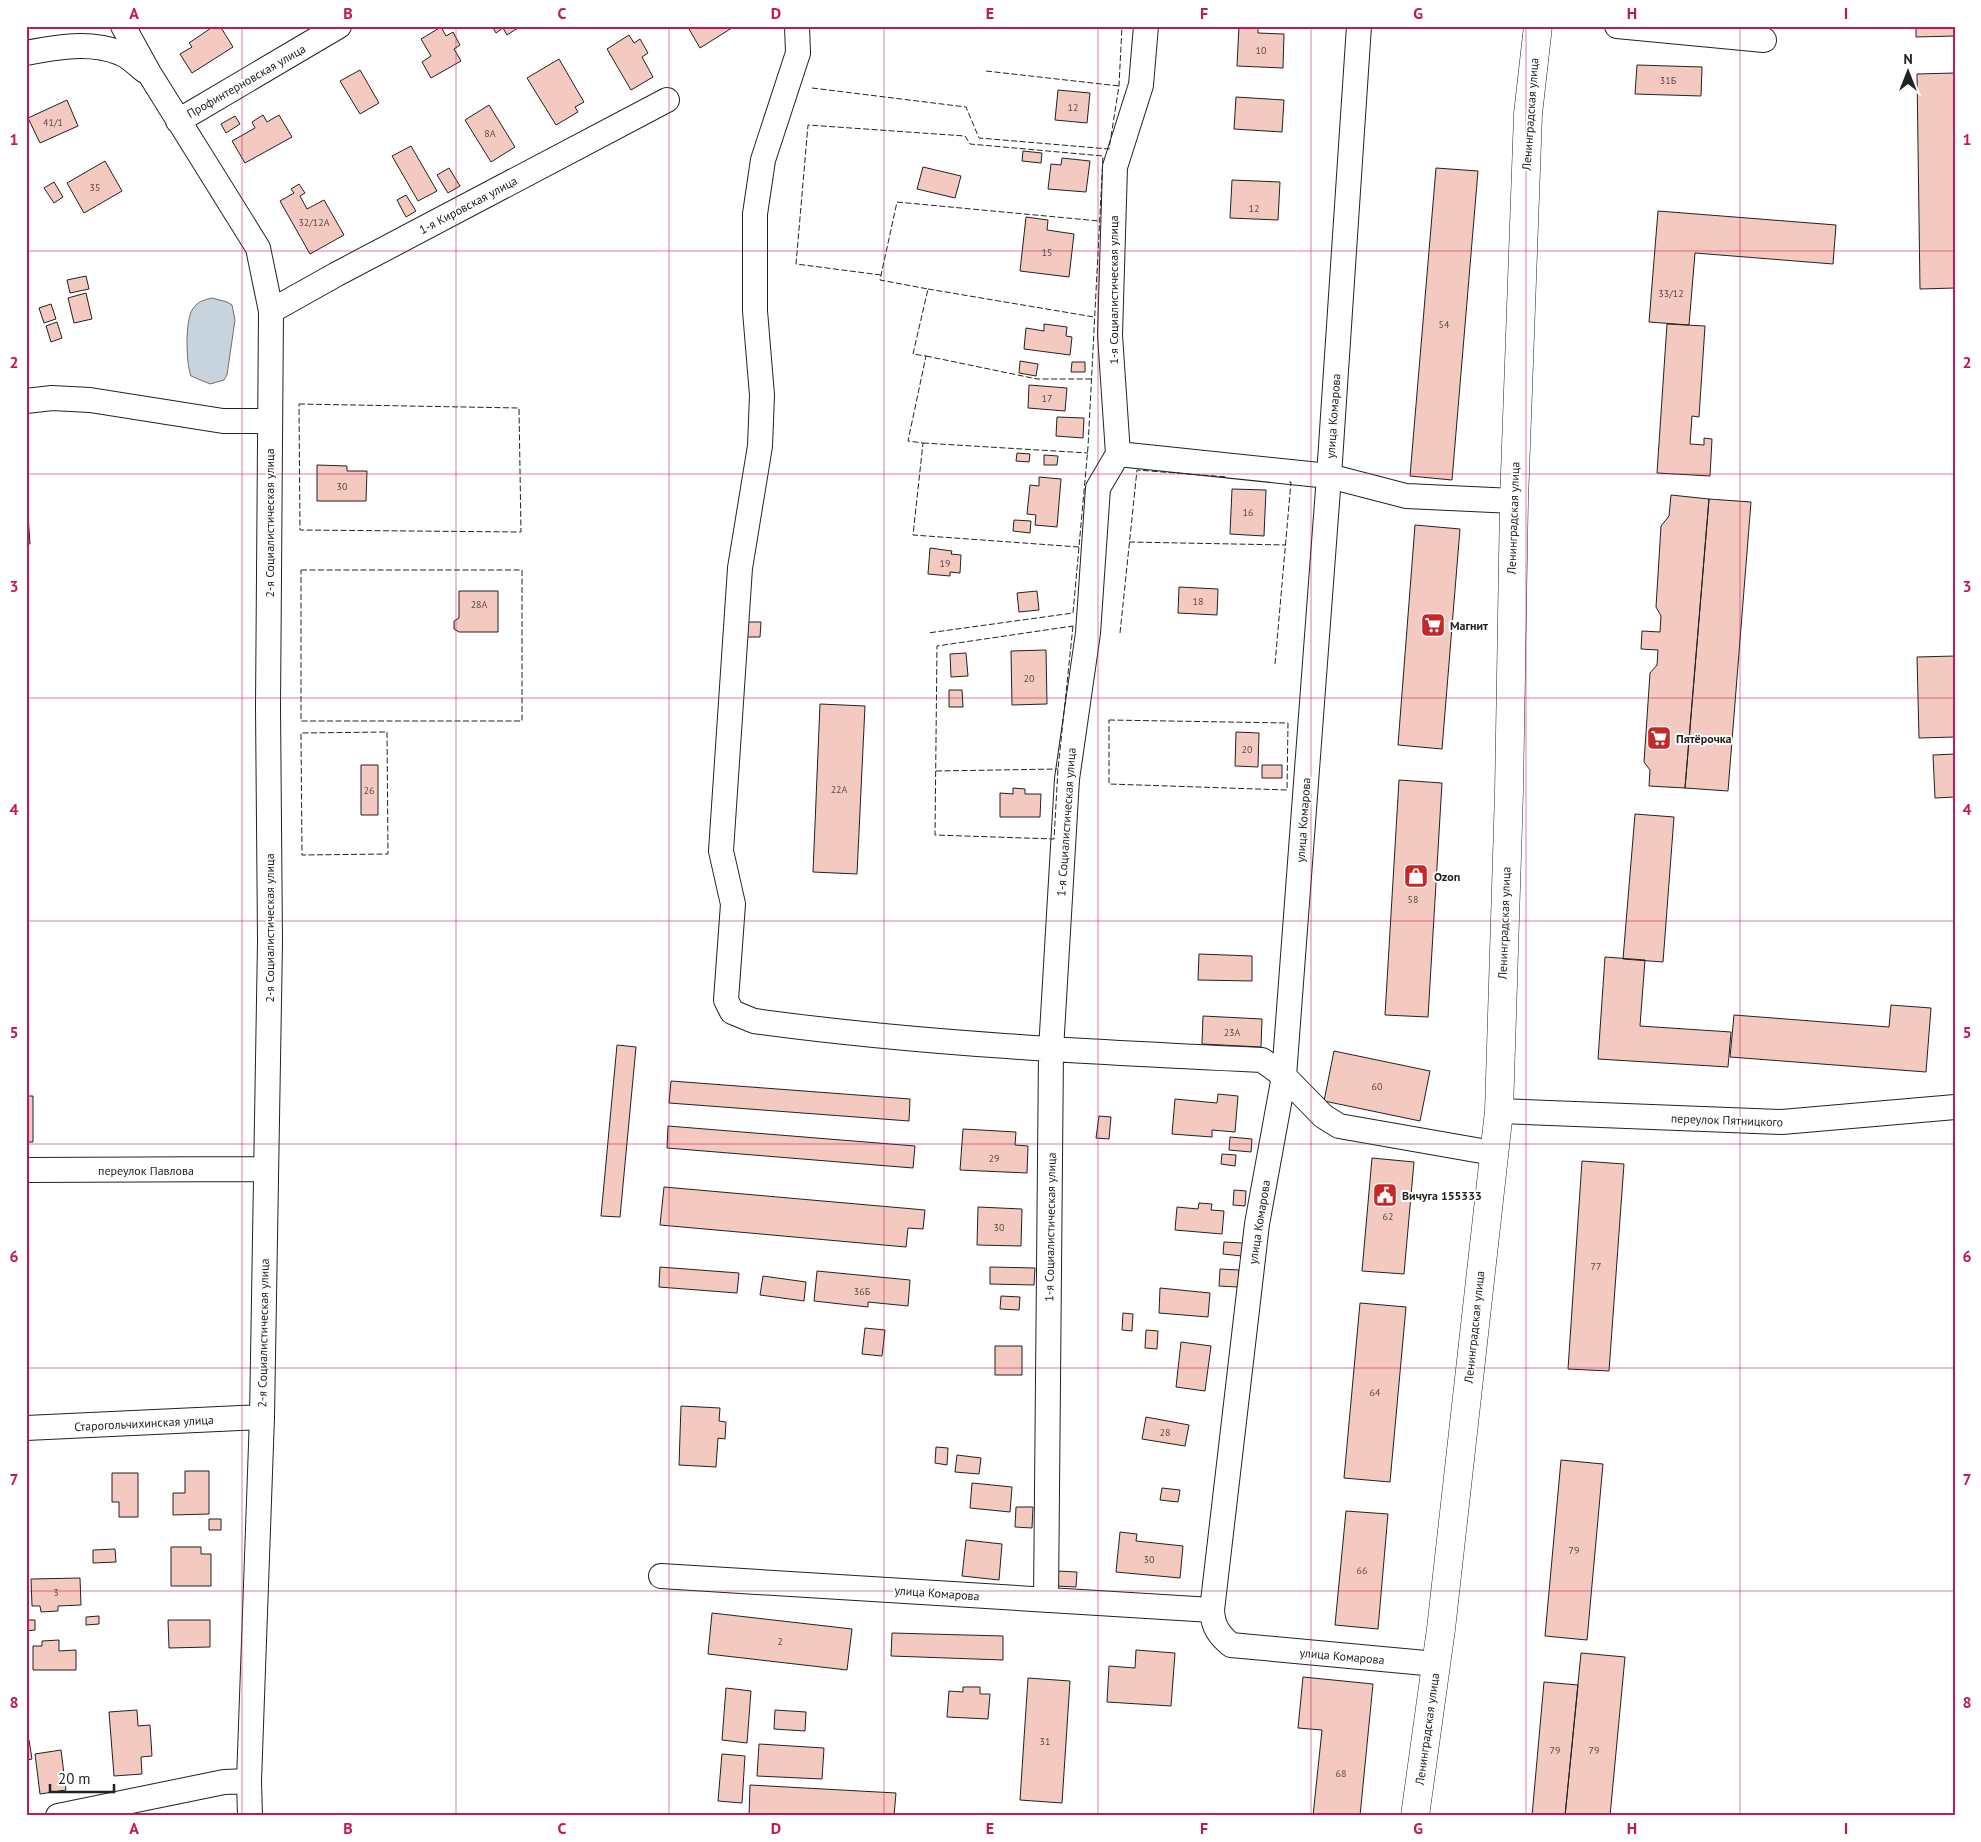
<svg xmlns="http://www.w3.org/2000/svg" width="1981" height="1842" viewBox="0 0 1981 1842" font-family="'PT Sans',sans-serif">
<rect width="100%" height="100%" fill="#fff"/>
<path fill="#c7d3dd" stroke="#6f6f6f" d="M 212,298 L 227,302 L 232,305 L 235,320 L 227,375 L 224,380 L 210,384 L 191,376 C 186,364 185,322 192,310 C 197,302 203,300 212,298 Z"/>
<path fill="#f3c9c0" stroke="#222" d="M 214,26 L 220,26 L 233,47 L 192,73 L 180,54 L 192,47 L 189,43 Z
M 492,26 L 521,26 L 507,35 L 503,28 L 496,33 Z
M 694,26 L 735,26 L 700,48 L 689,29 Z
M 1239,26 L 1258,26 L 1258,33 L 1284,34 L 1283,68 L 1237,66 Z
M 1916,26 L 1955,26 L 1955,36 L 1916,37 Z
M 441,27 L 446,36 L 453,32 L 460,45 L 454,49 L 461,61 L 431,78 L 422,62 L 431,56 L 421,39 Z
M 629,35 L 634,43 L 640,39 L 648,53 L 642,57 L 653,77 L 631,90 L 607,49 Z
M 559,59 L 584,102 L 575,107 L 578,112 L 556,125 L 527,78 Z
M 1637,65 L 1702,67 L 1701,96 L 1635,94 Z
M 360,70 L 379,103 L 360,114 L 340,81 Z
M 1955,73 L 1955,288 L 1920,289 L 1917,74 Z
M 1058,90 L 1090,93 L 1087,123 L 1055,120 Z
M 1236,97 L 1284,100 L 1282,132 L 1234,129 Z
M 67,100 L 78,126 L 40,143 L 28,118 Z
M 489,105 L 515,147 L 491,162 L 465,120 Z
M 263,115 L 267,122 L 279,115 L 292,137 L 245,163 L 232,141 L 255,128 L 252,122 Z
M 235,116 L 240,124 L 226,133 L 221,124 Z
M 411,146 L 437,191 L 418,201 L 392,156 Z
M 1023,151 L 1042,153 L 1041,163 L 1022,161 Z
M 1062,158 L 1090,161 L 1086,192 L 1048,189 L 1051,164 L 1061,165 Z
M 105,161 L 122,191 L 84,213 L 67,183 Z
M 923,167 L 961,176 L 955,198 L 917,189 Z
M 449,168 L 460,186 L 448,193 L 437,175 Z
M 1436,168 L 1478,171 L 1452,480 L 1410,476 Z
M 1232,180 L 1280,182 L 1278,220 L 1230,218 Z
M 54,182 L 63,197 L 54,203 L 44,188 Z
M 299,184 L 305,193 L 300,196 L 307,209 L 324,200 L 344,235 L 310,254 L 280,201 L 294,193 L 291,189 Z
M 406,195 L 416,211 L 406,217 L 397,200 Z
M 1658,211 L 1836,225 L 1833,264 L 1695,253 L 1689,325 L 1649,322 Z
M 1026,217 L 1048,220 L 1047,230 L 1074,234 L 1069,277 L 1020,271 Z
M 86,276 L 89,289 L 70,293 L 67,280 Z
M 86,293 L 92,319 L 74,323 L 68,298 Z
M 51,304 L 56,319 L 44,323 L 39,308 Z
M 57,322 L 62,338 L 51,342 L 46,326 Z
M 1044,324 L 1067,327 L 1066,336 L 1072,337 L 1070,355 L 1024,349 L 1026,328 L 1044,331 Z
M 1667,324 L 1705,326 L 1699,417 L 1692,416 L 1690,444 L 1704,445 L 1704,438 L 1712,439 L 1710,476 L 1657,473 Z
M 1020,361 L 1038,364 L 1036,376 L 1019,373 Z
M 1072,362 L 1085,362 L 1085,372 L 1071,372 Z
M 1029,385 L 1067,388 L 1065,411 L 1028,408 Z
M 1057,417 L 1084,418 L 1083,438 L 1056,436 Z
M 1017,453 L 1030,454 L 1029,462 L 1016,461 Z
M 1044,455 L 1058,456 L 1057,465 L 1044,465 Z
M 317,465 L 347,466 L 347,471 L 367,471 L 366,501 L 317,501 Z
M 1039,477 L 1061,479 L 1057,527 L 1035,525 L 1036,515 L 1027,514 L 1030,485 L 1039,486 Z
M 26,483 L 30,544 L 26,544 Z
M 1232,489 L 1266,490 L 1264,536 L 1230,534 Z
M 1671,495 L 1709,499 L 1685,788 L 1649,786 L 1650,770 L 1644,762 L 1650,673 L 1657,665 L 1658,650 L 1641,649 L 1642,631 L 1660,632 L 1661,616 L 1656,607 L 1661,526 L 1669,516 Z
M 1709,499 L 1751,502 L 1728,791 L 1685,788 Z
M 1014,520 L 1031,521 L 1030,533 L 1013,531 Z
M 1415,525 L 1460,529 L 1442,749 L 1398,745 Z
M 930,548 L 952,551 L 951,554 L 961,555 L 960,573 L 950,572 L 950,576 L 928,574 Z
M 1179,587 L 1218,589 L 1217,615 L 1178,613 Z
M 459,591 L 498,591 L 498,632 L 459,632 L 454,629 L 454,621 L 459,618 Z
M 1037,591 L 1039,610 L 1019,612 L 1017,593 Z
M 746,622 L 761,622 L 760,637 L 746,637 Z
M 1046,650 L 1047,704 L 1012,705 L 1011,651 Z
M 966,653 L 968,676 L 951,677 L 950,654 Z
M 1955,656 L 1955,737 L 1919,738 L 1917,657 Z
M 949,690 L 962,690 L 963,707 L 949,707 Z
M 820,704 L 865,706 L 857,874 L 813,872 Z
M 1236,732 L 1259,733 L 1258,767 L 1235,766 Z
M 1955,754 L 1955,797 L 1935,798 L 1933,755 Z
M 361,765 L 378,765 L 378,815 L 361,815 Z
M 1262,765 L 1282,765 L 1282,778 L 1262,778 Z
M 1399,780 L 1442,783 L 1428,1017 L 1385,1015 Z
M 1013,788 L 1025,789 L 1025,794 L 1041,794 L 1040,817 L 1000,817 L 1000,793 L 1013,794 Z
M 1635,814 L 1674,817 L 1663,962 L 1623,959 Z
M 1199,954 L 1252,956 L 1252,981 L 1198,980 Z
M 1605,957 L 1645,960 L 1640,1026 L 1731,1032 L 1728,1067 L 1598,1059 Z
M 1891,1005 L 1931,1008 L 1926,1072 L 1730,1057 L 1734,1015 L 1889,1027 Z
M 1203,1016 L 1262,1019 L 1261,1047 L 1202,1044 Z
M 617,1045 L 636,1047 L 620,1217 L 601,1216 Z
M 1334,1051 L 1430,1071 L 1420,1121 L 1324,1101 Z
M 671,1081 L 910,1099 L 909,1121 L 669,1103 Z
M 1218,1094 L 1238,1096 L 1235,1132 L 1212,1130 L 1212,1137 L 1172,1134 L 1175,1099 L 1217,1103 Z
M 26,1096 L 33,1096 L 33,1142 L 26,1142 Z
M 1099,1116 L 1111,1117 L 1109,1139 L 1096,1138 Z
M 668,1126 L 915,1146 L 913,1168 L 667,1148 Z
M 963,1129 L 1016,1132 L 1015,1145 L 1028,1146 L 1027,1173 L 960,1170 Z
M 1230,1137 L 1252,1139 L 1251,1152 L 1229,1150 Z
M 1222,1154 L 1236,1155 L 1235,1166 L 1221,1164 Z
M 1372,1158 L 1414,1162 L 1404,1274 L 1362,1271 Z
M 1582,1161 L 1624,1164 L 1609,1371 L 1568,1369 Z
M 664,1187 L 925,1210 L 923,1229 L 908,1228 L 906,1247 L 660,1225 Z
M 1234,1190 L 1246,1191 L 1245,1206 L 1233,1205 Z
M 1199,1203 L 1212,1204 L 1211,1210 L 1224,1211 L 1222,1234 L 1175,1230 L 1177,1207 L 1198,1209 Z
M 978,1207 L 1022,1209 L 1021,1246 L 977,1245 Z
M 1224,1242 L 1243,1243 L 1242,1256 L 1223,1254 Z
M 660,1267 L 739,1273 L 737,1293 L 659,1287 Z
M 990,1267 L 1035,1268 L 1034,1285 L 990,1284 Z
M 1220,1269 L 1239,1270 L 1238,1287 L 1219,1286 Z
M 817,1271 L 910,1280 L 908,1306 L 868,1302 L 868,1307 L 814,1301 Z
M 763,1276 L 806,1282 L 804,1301 L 760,1295 Z
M 1160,1288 L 1210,1293 L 1208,1317 L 1159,1313 Z
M 1001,1296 L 1020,1297 L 1019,1310 L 1000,1309 Z
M 1360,1303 L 1406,1307 L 1390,1482 L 1344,1478 Z
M 1123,1313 L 1133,1314 L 1132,1331 L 1122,1330 Z
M 865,1328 L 885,1330 L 882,1356 L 862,1354 Z
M 1146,1330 L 1158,1331 L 1157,1349 L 1145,1348 Z
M 1181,1342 L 1211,1346 L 1205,1391 L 1176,1387 Z
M 995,1346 L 1022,1346 L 1022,1375 L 995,1375 Z
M 681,1406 L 720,1408 L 719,1421 L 726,1422 L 725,1439 L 718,1438 L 716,1467 L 679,1465 Z
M 1146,1417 L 1189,1425 L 1185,1446 L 1142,1439 Z
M 936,1447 L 948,1448 L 947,1465 L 935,1463 Z
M 957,1455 L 981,1458 L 979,1474 L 955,1472 Z
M 1561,1460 L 1603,1464 L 1587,1640 L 1545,1636 Z
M 185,1471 L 209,1471 L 209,1514 L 173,1515 L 173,1493 L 185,1493 Z
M 112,1473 L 138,1473 L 138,1517 L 119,1517 L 119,1502 L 112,1502 Z
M 972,1483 L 1012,1487 L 1010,1512 L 970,1508 Z
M 1162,1488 L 1180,1490 L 1178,1502 L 1160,1500 Z
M 1016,1507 L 1033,1507 L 1032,1528 L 1015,1527 Z
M 1346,1511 L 1388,1514 L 1378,1629 L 1335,1625 Z
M 209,1519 L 221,1519 L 221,1530 L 209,1530 Z
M 1120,1532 L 1137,1534 L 1136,1541 L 1183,1546 L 1180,1578 L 1116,1572 Z
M 966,1540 L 1002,1544 L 999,1580 L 962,1576 Z
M 171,1547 L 201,1547 L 201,1554 L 211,1554 L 211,1586 L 171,1586 Z
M 115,1549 L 116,1562 L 93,1563 L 93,1550 Z
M 1057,1571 L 1077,1572 L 1076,1587 L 1056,1586 Z
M 80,1578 L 81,1605 L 58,1606 L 58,1611 L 41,1612 L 40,1606 L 32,1606 L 31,1579 Z
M 712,1613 L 852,1629 L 847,1670 L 708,1654 Z
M 99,1616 L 99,1624 L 86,1625 L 86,1617 Z
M 26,1620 L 35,1620 L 35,1630 L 26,1631 Z
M 168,1620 L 210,1620 L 210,1647 L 169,1648 Z
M 892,1633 L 1003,1636 L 1003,1660 L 891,1656 Z
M 59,1640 L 59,1651 L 76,1650 L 76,1670 L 33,1670 L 33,1646 L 42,1646 L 42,1641 Z
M 1136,1650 L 1175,1653 L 1171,1706 L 1107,1702 L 1109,1666 L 1135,1668 Z
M 1581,1653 L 1625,1657 L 1610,1816 L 1565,1816 Z
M 1303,1677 L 1373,1684 L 1360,1816 L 1313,1816 L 1322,1730 L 1298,1728 Z
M 1028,1678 L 1070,1681 L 1062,1803 L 1020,1800 Z
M 1544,1682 L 1578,1685 L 1565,1816 L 1532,1816 Z
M 963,1687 L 980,1687 L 980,1694 L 990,1694 L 988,1719 L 947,1717 L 949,1691 L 963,1692 Z
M 726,1688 L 751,1691 L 747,1743 L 722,1740 Z
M 137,1710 L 138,1726 L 150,1725 L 152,1756 L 141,1757 L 142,1774 L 114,1776 L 109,1712 Z
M 775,1710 L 806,1712 L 805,1731 L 774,1729 Z
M 29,1740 L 32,1759 L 26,1760 L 26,1741 Z
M 759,1744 L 824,1748 L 822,1779 L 757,1776 Z
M 61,1750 L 66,1790 L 40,1794 L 35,1754 Z
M 722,1754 L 745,1756 L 742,1803 L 718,1801 Z
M 750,1785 L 896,1793 L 894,1816 L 749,1816 Z"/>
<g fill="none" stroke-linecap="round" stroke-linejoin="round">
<defs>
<path id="minor" d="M 123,26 L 149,73 L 258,248 L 271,311 L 268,707 L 270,941 L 262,1417 L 249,1781 L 250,1816
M 797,26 L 798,53 L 763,160 L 755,214 L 755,311 L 762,395 L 760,446 L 740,568 L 721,851 L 733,904 L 726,1000 L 732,1012 L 754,1021 C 922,1044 1092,1052 1262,1060 L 1284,1076 L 1323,1116 L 1339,1126 L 1493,1153
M 1359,26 L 1329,476 L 1284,1076 L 1257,1224 L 1212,1610 C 1213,1627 1219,1635 1231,1645 L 1436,1664
M 1617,26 L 1764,40
M 26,53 C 56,47 91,41 120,53 C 129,56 137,65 145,71
M 178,121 L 339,26
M 271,311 L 337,274 L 667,100
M 26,401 L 52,398 L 90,400 L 223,421 L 270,421
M 1118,454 L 1329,476 L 1406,496 L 1514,501
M 1499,1111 L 1782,1122 L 1955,1107
M 26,1170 L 265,1169
M 26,1428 L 262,1417
M 661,1576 L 1212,1610
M 1046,1600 L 1051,1050 L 1067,779 L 1088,633 L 1098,488 L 1118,454 L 1110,335 L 1115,167 L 1141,85 L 1146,26
M 58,1816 L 224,1782 L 249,1781"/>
<path id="major" d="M 1415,1816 L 1441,1629 L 1499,1111 L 1509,792 L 1514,501 L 1528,114 L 1538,26"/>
</defs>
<use href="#minor" stroke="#222" stroke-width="26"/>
<use href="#major" stroke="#222" stroke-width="29"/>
<use href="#minor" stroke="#fff" stroke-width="24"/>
<use href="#major" stroke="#fff" stroke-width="28"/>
<path stroke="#222" stroke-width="1" stroke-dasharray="6 2.5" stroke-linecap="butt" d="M 986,71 L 1119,86
M 812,88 L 966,107 L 979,138 L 1109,149 L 1119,86 L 1122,26
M 881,275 L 796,264 L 808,125 L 965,136 L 970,144 L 1103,156 L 1088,447 L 1073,613 L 928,633
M 928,289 L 1094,317
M 926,356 L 1037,379 L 1091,379
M 299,404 L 519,408 L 521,532 L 300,530 Z
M 923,443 L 1088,453
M 1129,542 L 1286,545
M 1079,547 L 913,535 L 923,443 L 908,441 L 926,356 L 913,354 L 928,289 L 880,280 L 897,202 L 1099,221
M 301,570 L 522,570 L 522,721 L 301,721 Z
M 1073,626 L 1058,769 L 1054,839 L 935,835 L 937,646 Z
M 1120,633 L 1137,470 L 1227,477
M 1275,664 L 1291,482 L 1289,482
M 1109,720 L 1288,723 L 1287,790 L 1109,784 Z
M 387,732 L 388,854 L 302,855 L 301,733 Z
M 936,771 L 1058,769"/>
</g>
<path fill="none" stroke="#c2185b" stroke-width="1" stroke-opacity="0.55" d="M 242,26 L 242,1816M 456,26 L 456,1816M 669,26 L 669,1816M 884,26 L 884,1816M 1098,26 L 1098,1816M 1311,26 L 1311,1816M 1526,26 L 1526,1816M 1740,26 L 1740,1816M 26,251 L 1955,251M 26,474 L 1955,474M 26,698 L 1955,698M 26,921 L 1955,921M 26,1144 L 1955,1144M 26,1368 L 1955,1368M 26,1591 L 1955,1591"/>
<defs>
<symbol id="supermarket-square" viewBox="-11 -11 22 22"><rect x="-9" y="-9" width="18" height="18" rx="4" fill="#c62828" stroke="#fff"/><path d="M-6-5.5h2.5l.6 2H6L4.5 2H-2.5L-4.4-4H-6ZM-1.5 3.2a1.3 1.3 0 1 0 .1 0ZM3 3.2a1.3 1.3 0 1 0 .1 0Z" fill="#fff"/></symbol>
<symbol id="shop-square" viewBox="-11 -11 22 22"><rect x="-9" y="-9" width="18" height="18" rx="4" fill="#c62828" stroke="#fff"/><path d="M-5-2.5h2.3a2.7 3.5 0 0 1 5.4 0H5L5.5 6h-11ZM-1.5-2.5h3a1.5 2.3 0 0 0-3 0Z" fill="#fff"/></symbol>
<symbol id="civic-square" viewBox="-11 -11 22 22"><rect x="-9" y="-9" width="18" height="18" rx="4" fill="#c62828" stroke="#fff"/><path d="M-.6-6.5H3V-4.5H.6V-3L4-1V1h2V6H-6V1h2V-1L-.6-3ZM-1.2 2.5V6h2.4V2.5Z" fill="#fff"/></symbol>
</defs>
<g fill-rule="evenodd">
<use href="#supermarket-square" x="1419" y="611" width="28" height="28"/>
<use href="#supermarket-square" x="1645" y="724" width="28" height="28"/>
<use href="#shop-square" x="1402" y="862" width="28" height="28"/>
<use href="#civic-square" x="1371" y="1181" width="28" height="28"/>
</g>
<g text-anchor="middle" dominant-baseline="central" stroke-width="4" stroke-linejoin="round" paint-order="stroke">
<g font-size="10" fill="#564c4a">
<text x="1261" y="50">10</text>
<text x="1668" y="80">31Б</text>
<text x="1073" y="107">12</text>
<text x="53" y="122">41/1</text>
<text x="490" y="133">8А</text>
<text x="95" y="187">35</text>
<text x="1254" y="208">12</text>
<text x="314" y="222">32/12А</text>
<text x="1047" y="252">15</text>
<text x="1671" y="293">33/12</text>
<text x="1444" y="324">54</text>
<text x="1047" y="398">17</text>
<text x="342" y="486">30</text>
<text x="1248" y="512">16</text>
<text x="945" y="563">19</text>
<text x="1198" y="601">18</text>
<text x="479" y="604">28А</text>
<text x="1029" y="678">20</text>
<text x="1247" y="749">20</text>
<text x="839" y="789">22А</text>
<text x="369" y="790">26</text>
<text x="1413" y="899">58</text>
<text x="1232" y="1032">23А</text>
<text x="1377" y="1086">60</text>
<text x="994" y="1158">29</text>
<text x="1388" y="1216">62</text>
<text x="999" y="1227">30</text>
<text x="1596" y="1266">77</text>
<text x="862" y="1291">36Б</text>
<text x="1375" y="1392">64</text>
<text x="1165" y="1432">28</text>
<text x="1574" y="1550">79</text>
<text x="1149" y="1559">30</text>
<text x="1362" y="1570">66</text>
<text x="56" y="1592">3</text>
<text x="780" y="1641">2</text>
<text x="1045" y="1741">31</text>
<text x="1555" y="1750">79</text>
<text x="1594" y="1750">79</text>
<text x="1341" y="1773">68</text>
</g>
<g font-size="12" fill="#222" stroke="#fff">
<text transform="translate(246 81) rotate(-30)">Профинтерновская улица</text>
<text transform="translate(1530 114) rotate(-86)">Ленинградская улица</text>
<text transform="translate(468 205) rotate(-28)">1-я Кировская улица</text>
<text transform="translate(1113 290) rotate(-90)">1-я Социалистическая улица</text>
<text transform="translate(1333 416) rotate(-86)">улица Комарова</text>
<text transform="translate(1513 518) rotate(-88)">Ленинградская улица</text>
<text transform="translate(269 523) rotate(-90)">2-я Социалистическая улица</text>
<text transform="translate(1303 820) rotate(-86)">улица Комарова</text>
<text transform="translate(1066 822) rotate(-86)">1-я Социалистическая улица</text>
<text transform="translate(1504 923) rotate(-88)">Ленинградская улица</text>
<text transform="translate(269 928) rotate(-90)">2-я Социалистическая улица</text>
<text transform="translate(1727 1120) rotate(2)">переулок Пятницкого</text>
<text x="146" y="1170">переулок Павлова</text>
<text transform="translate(1259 1222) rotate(-81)">улица Комарова</text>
<text transform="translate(1050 1227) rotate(-89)">1-я Социалистическая улица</text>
<text transform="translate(1474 1327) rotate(-84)">Ленинградская улица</text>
<text transform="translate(263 1333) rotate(-89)">2-я Социалистическая улица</text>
<text transform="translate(144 1423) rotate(-3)">Старогольчихинская улица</text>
<text transform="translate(937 1593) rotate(4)">улица Комарова</text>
<text transform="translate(1342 1656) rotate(5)">улица Комарова</text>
<text transform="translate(1427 1729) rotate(-82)">Ленинградская улица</text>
</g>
<g font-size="12" font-weight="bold" fill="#222" stroke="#fff" text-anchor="start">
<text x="1450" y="625">Магнит</text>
<text x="1676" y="738">Пятёрочка</text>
<text x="1434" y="876">Ozon</text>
<text x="1402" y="1195">Вичуга 155333</text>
</g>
</g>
<rect width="1981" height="1842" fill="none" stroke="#ffffff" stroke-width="55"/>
<g transform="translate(1908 72)" stroke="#ffffff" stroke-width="4" paint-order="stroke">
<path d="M0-4L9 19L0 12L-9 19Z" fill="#222222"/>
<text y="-8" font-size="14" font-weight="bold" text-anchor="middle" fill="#222222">N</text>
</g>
<path d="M50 1784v8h64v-8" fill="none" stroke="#222222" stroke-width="2.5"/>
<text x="58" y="1784" font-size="15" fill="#222222" stroke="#ffffff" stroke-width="4" paint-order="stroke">20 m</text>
<rect x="28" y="28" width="1926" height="1786" fill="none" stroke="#c2185b" stroke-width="2"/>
<g font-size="16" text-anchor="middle" font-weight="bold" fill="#c2185b">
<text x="134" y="19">A</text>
<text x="348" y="19">B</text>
<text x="562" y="19">C</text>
<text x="776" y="19">D</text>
<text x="990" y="19">E</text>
<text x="1204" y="19">F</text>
<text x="1418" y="19">G</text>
<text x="1632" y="19">H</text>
<text x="1846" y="19">I</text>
<text x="14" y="145">1</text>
<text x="1967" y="145">1</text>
<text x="14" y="368">2</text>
<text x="1967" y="368">2</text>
<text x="14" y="592">3</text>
<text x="1967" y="592">3</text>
<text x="14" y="815">4</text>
<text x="1967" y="815">4</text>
<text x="14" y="1038">5</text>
<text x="1967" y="1038">5</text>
<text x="14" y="1262">6</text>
<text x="1967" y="1262">6</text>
<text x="14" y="1485">7</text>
<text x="1967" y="1485">7</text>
<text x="14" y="1708">8</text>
<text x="1967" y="1708">8</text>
<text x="134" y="1834">A</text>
<text x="348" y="1834">B</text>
<text x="562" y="1834">C</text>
<text x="776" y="1834">D</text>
<text x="990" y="1834">E</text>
<text x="1204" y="1834">F</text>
<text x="1418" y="1834">G</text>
<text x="1632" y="1834">H</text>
<text x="1846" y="1834">I</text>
</g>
</svg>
